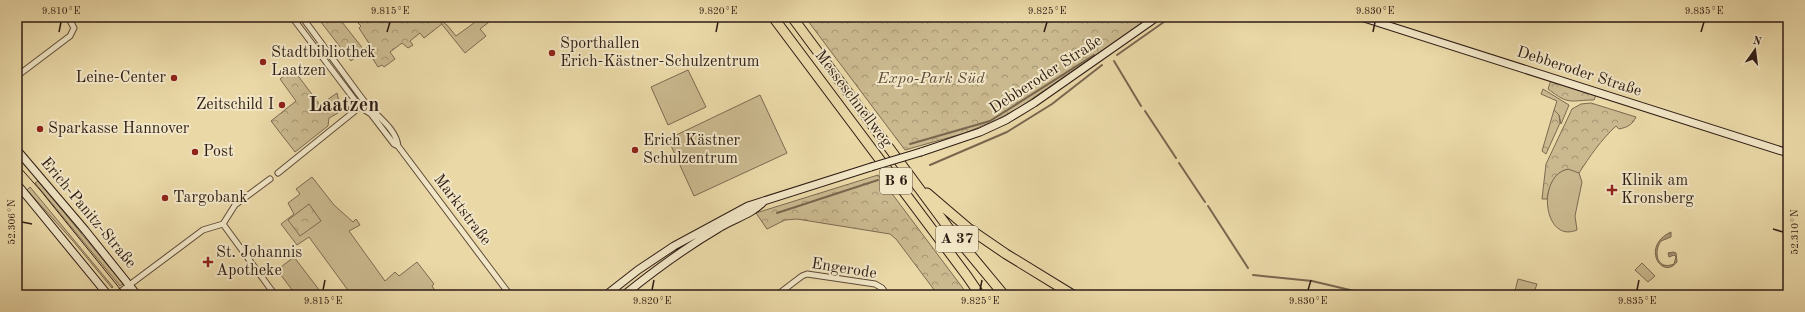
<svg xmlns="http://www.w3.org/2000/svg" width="1805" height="312" viewBox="0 0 1805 312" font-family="'Old Standard TT',serif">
<defs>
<pattern id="forest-crowns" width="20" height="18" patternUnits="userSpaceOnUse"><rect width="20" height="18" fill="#cab88e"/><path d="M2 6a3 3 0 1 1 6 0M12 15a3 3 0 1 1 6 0" fill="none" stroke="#a49573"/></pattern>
<pattern id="water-waves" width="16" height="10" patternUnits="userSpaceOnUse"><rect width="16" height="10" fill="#aa9875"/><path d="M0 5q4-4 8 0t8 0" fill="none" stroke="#8b7b5f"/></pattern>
</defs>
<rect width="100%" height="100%" fill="#ead8a7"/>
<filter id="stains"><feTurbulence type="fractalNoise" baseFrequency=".005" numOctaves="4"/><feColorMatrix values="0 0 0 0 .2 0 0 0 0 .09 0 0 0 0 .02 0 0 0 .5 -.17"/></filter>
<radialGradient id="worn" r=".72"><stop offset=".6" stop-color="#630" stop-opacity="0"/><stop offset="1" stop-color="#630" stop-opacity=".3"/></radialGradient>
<path fill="#cab88e" stroke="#7c6a51" d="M 436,17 L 447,25 L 456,36 L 478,20 L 476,17 L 486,17 L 489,22 L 480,29 L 486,36 L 465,53 Z
M 688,70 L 706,107 L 668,125 L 651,87 Z
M 1543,89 L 1569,105 L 1561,124 L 1559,115 L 1554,110 L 1557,101 L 1541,94 Z
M 760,95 L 787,153 L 694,196 L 668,139 Z
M 1572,169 L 1579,173 L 1582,182 L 1575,216 L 1577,230 C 1541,245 1536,167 1572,169 Z
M 312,177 L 334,205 L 353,222 L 356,219 L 360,225 L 349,231 L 385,281 L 395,272 L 399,276 L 417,262 L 434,284 L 432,286 L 438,295 L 348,295 L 350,293 L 309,237 L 297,245 L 281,224 L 294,214 L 288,203 L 300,194 L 296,189 Z
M 38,181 L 123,284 L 120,286 L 35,183 Z
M 30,187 L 113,287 L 112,288 L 73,241 L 27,190 Z
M 294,257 L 323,295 L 296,295 L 277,270 Z
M 1642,263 L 1655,276 L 1648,282 L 1635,270 Z
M 1518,279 L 1537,284 L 1533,295 L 1514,295 Z"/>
<path fill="url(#forest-crowns)" stroke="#7c6a51" d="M 317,17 L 354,17 L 350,20 L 348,18 L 342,22 L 364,50 L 351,61 Z
M 358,17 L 436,17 L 442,24 L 424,38 L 420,33 L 410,41 L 413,45 L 408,48 L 402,43 L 390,52 L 395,59 L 384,67 L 382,65 L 378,67 L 366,48 L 370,45 L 359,28 L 361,26 L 358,23 L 360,21 Z
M 805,17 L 1151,17 L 1020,107 L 996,120 L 965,133 L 905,150 Z
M 293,69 L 320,105 L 337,93 L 339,102 L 338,113 L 329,118 L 328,126 L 295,152 L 271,121 L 296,101 L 280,79 Z
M 1551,80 L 1596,95 L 1594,100 C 1570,100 1570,106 1548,89 Z
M 1591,103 L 1636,117 C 1632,125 1628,127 1619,129 L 1616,126 C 1601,140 1590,156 1579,173 L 1568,169 C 1554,172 1549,185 1547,199 L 1542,199 L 1546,164 L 1572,109 L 1581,104 Z
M 1554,110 L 1559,115 L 1560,123 L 1546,154 L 1542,151 Z
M 878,175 L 968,295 L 938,295 L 896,239 L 890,234 L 797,219 L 785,220 L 767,229 L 756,213 Z
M 309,204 L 321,221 L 300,236 L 288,220 Z"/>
<path fill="url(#water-waves)" stroke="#79664e" d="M 1671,232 L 1671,237 L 1661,241 C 1653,252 1657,271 1674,264 L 1676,257 L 1674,255 L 1669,257 L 1668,253 L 1673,252 L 1676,253 L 1677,262 C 1662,281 1640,246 1671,232 Z"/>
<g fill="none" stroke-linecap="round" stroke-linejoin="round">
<path stroke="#79664e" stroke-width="2" d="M 1117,55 L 1171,17
M 1114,61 L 1141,106
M 1145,111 L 1176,158
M 910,144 L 990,121 L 1094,55
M 1179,163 L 1205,202
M 930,165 L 1007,132 L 1052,104 L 1102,65
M 1208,206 L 1248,268
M 777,213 L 878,180
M 1253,275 L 1312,281 L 1371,295"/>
<defs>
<path id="street" d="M 292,17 L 360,107 L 371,114 L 394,144 L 398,146 L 510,295
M 302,17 C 323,45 343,73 364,101 C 375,115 396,128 398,146
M 17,76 L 70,36 L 74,28 L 68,17
M 278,173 L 361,106
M 223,224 L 275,295
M 116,295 L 203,230 L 223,224 L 235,205 L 270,179
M 777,295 L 802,276 L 807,274 L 875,284 L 882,288 L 887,295"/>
<path id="secondary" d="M 1361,17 L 1788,153
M 17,150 L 85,230 L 137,295
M 921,152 L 980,132 L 1006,120 L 1034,103 L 1157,17
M 17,184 L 108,295
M 606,295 L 638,270 L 674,246 L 748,206 L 871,167
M 624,295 C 655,270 685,248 719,228 C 733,219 753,214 764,201"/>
<path id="highway" d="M 773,17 L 967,276 L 980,295
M 792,17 L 950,230 L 1004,295
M 927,193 L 968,228 L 1006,254 L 1073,295"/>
</defs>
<use href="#street" stroke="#5e4b39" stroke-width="7"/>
<use href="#secondary" stroke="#2f1c14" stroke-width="9"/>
<use href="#highway" stroke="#2f1c14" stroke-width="11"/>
<use href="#street" stroke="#f1e6c6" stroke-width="5"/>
<use href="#secondary" stroke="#f1e6c6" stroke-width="7"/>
<use href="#highway" stroke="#ead8a7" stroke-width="9"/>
<path stroke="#2f1c14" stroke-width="1" d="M 17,164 L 41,191 L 125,295"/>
<defs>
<path id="secondary-bridge" d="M 871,167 L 921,152"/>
</defs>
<use href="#secondary-bridge" stroke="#2f1c14" stroke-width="9" stroke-linecap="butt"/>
<use href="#secondary-bridge" stroke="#f1e6c6" stroke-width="7"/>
</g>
<path fill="none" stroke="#2f1c14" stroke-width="1.5" d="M 59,32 L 61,22M 387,32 L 390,22M 716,32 L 718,22M 1044,32 L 1047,22M 1373,32 L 1375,22M 1701,32 L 1704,22M 22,222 L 32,224M 1773,229 L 1783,232M 323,290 L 325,280M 652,290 L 654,280M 980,290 L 982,280M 1308,290 L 1311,280M 1637,290 L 1639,280"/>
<g fill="#8f2418" stroke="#f1e6c6" stroke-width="1.5">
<circle cx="552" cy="53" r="4"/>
<circle cx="263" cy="62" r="4"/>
<circle cx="174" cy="78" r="4"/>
<circle cx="282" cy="105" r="4"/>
<circle cx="40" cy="129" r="4"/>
<circle cx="635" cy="150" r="4"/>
<circle cx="195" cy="152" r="4"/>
<path d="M1610 184h4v4h4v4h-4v4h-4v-4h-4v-4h4z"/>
<circle cx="165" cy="198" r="4"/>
<path d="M206 256h4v4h4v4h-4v4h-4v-4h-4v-4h4z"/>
</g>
<g text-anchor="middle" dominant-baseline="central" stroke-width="4" stroke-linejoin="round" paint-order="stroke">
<g fill="#f1e6c6" stroke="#695949" stroke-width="1">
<rect x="880" y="168" width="32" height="26" rx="3"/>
<rect x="936" y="226" width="42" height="26" rx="3"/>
</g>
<g font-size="15" font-weight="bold" fill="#2f1c14">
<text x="896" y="181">B 6</text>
<text x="957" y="239">A 37</text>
</g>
<g font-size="16" fill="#2f1c14" stroke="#f1e6c6" text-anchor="start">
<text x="560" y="44">Sporthallen<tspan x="560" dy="18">Erich-Kästner-Schulzentrum</tspan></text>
<text x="271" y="53">Stadtbibliothek<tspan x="271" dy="18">Laatzen</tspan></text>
<text x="166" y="78" text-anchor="end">Leine-Center</text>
<text x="274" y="105" text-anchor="end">Zeitschild I</text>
<text x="48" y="129">Sparkasse Hannover</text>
<text x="643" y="141">Erich Kästner<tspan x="643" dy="18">Schulzentrum</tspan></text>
<text x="203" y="152">Post</text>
<text x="1621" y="181">Klinik am<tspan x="1621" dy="18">Kronsberg</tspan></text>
<text x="173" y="198">Targobank</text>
<text x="216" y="253">St. Johannis<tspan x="216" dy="18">Apotheke</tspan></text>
</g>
<g font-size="16" fill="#2f1c14" stroke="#f1e6c6">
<text transform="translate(1579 72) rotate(18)">Debberoder Straße</text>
<text transform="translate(1046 75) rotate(-33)">Debberoder Straße</text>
<text transform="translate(853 99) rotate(53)">Messeschnellweg</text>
<text transform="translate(462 210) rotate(53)">Marktstraße</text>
<text transform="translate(88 213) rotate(50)">Erich-Panitz-Straße</text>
<text transform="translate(844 269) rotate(9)">Engerode</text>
</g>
<g font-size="16" font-style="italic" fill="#5e4b39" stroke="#f1e6c6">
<text x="931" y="79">Expo-Park Süd</text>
</g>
<g font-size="20" font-weight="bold" fill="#2f1c14" stroke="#f1e6c6">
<text x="344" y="106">Laatzen</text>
</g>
</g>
<rect width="1805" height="312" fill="none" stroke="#ead8a7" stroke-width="44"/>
<g transform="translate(1755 50) rotate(14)" stroke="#f1e6c6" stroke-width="3" paint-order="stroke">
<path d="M0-3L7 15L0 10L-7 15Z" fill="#2f1c14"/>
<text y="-6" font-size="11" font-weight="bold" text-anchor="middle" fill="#2f1c14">N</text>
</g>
<rect x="22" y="22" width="1761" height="268" fill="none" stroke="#2f1c14" stroke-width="1.5"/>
<g font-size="10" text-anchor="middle" fill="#2f1c14">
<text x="61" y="14">9.810°E</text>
<text x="390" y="14">9.815°E</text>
<text x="718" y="14">9.820°E</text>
<text x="1047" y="14">9.825°E</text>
<text x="1375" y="14">9.830°E</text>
<text x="1704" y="14">9.835°E</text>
<text transform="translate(11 222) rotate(-90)" y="4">52.306°N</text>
<text transform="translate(1794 232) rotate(-90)" y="4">52.310°N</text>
<text x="323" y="304">9.815°E</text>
<text x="652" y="304">9.820°E</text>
<text x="980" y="304">9.825°E</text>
<text x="1308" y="304">9.830°E</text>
<text x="1637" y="304">9.835°E</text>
</g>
<rect width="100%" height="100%" filter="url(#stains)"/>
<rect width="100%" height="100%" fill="url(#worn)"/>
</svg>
